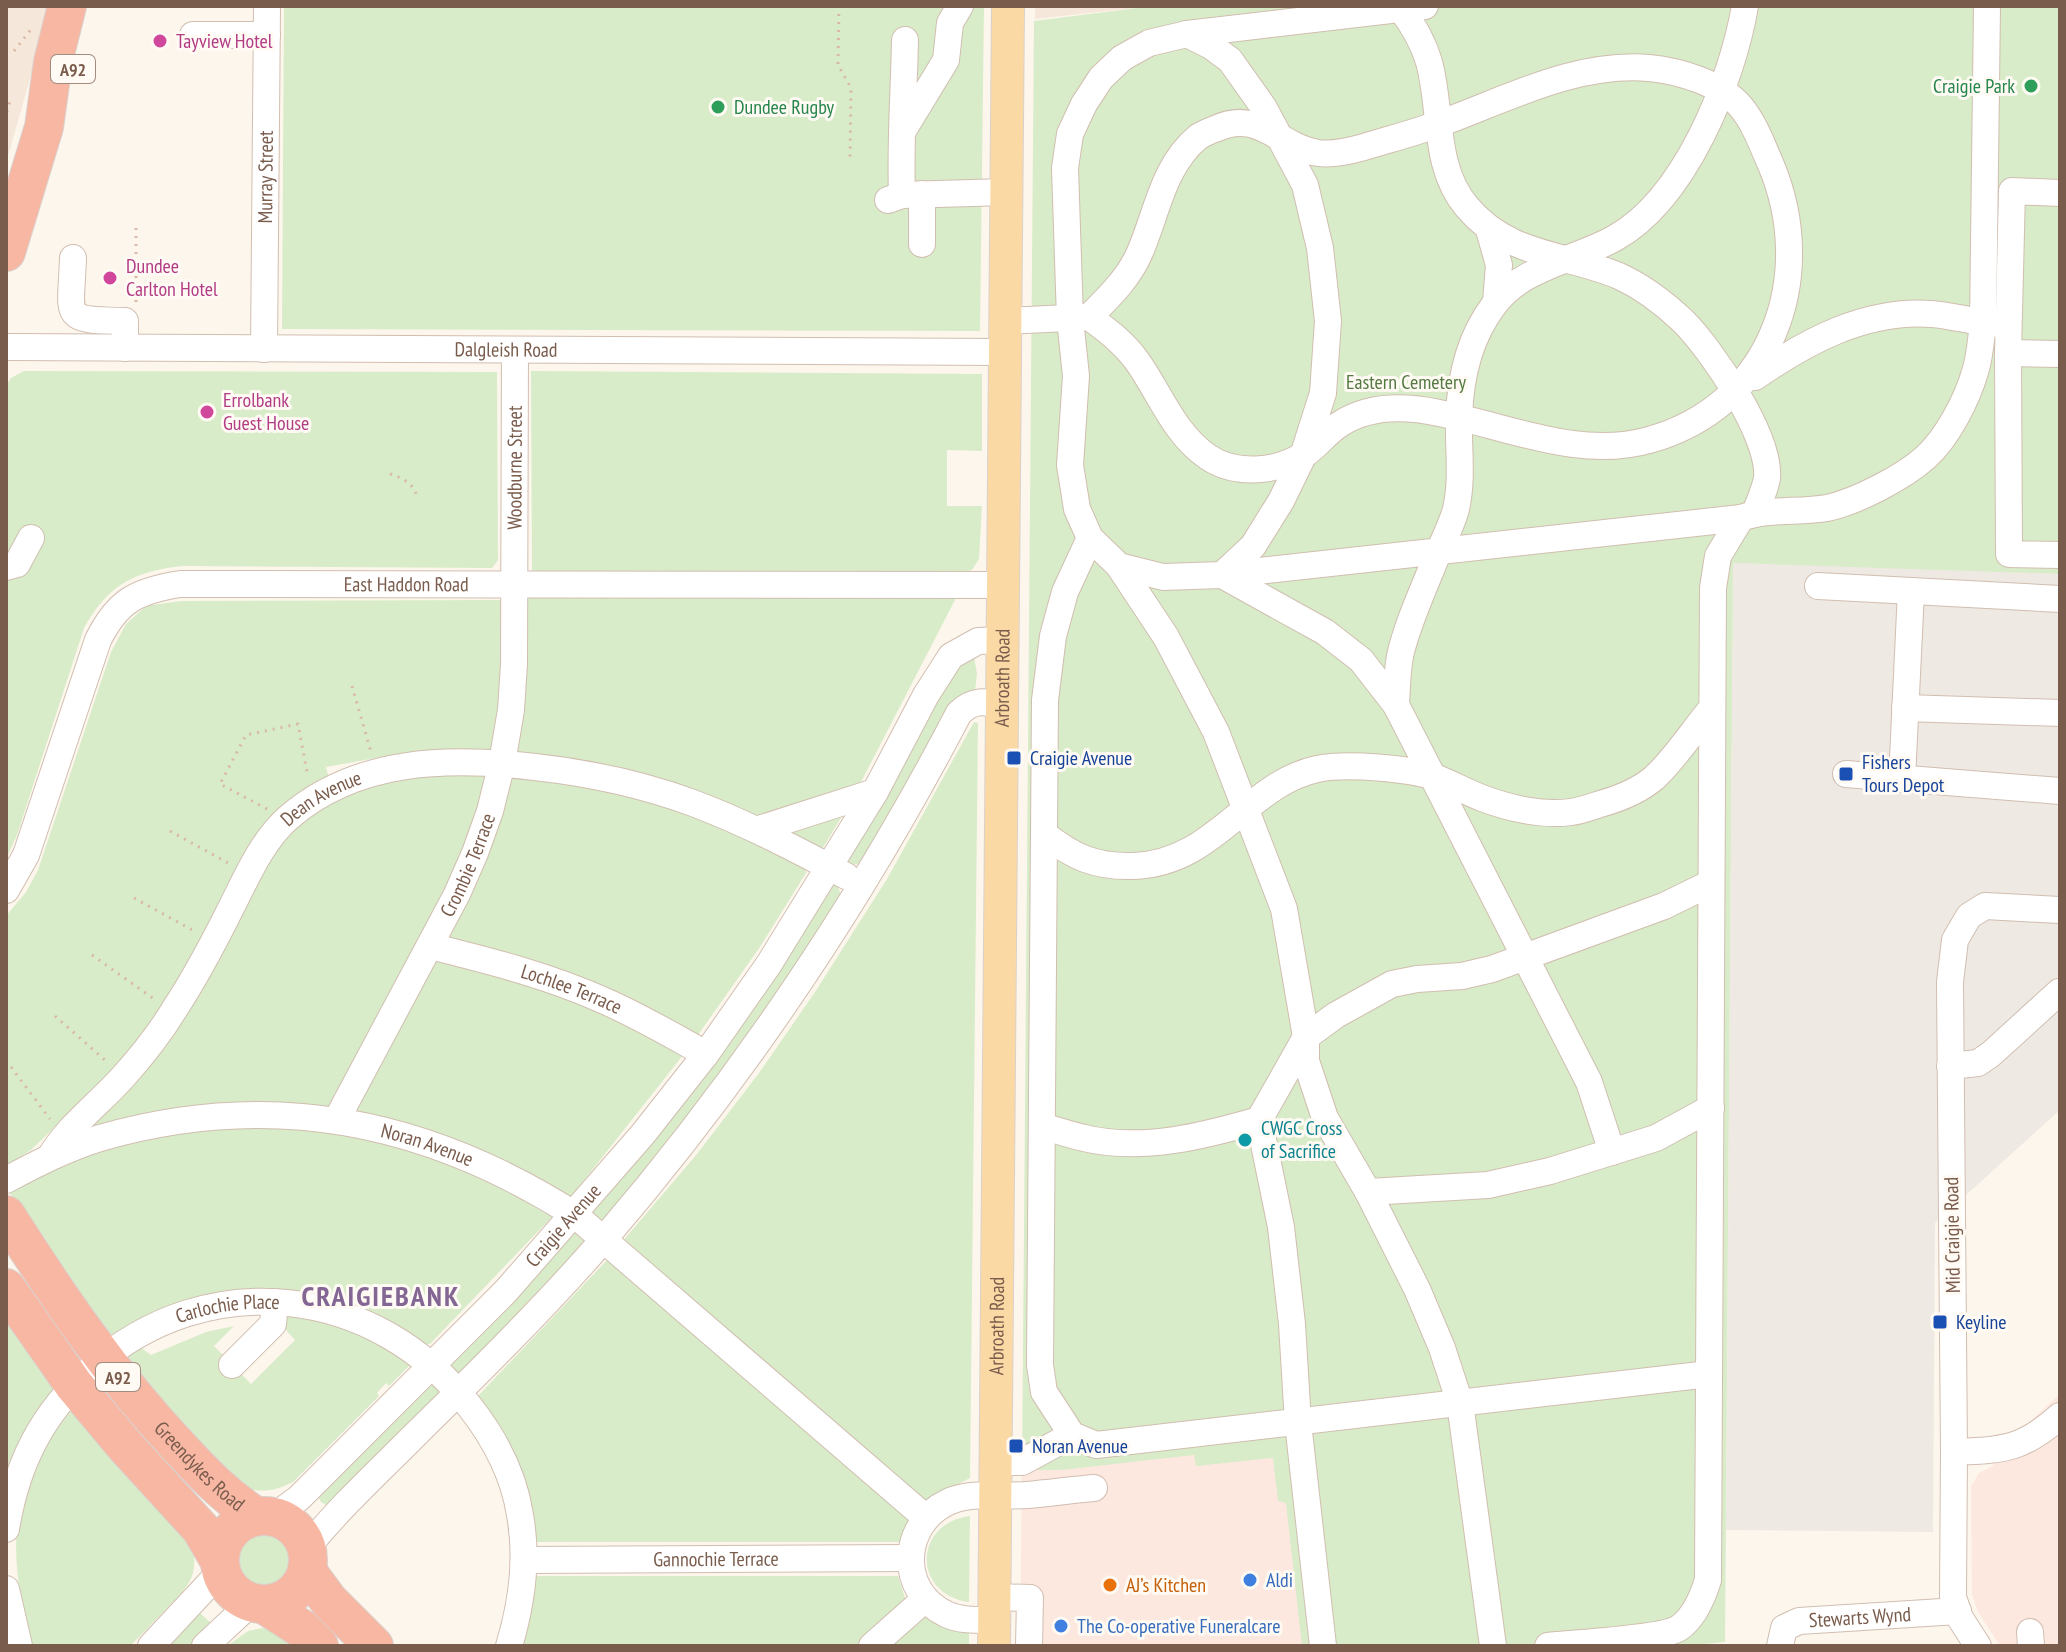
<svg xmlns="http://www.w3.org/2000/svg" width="2066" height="1652" viewBox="0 0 2066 1652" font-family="'PT Sans Narrow',sans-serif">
<rect width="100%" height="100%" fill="#fdf6ec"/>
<path fill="#f5e8da" d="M 6,6 L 48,6 L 42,37 L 6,163 Z
M 1035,6 L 1153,6 L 1035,19 Z"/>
<path fill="#fde8e0" d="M 2060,1394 L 2060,1646 L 2000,1646 L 1978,1612 L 1972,1595 L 1971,1486 L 1979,1473 L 1993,1466 L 1993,1435 L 2011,1432 L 2028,1423 Z
M 1291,1439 L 1314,1646 L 1020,1646 L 1022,1470 Z"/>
<path fill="#efe9e4" d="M 1733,562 L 2060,574 L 2060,1110 L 1935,1223 L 1933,1532 L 1726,1530 Z"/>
<path fill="#d8ecc9" d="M 284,6 L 984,6 L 980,331 L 282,329 Z
M 1153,6 L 2060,6 L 2060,574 L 1733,563 L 1725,1642 L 1684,1646 L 1302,1646 L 1286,1503 L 1278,1501 L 1273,1458 L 1196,1466 L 1194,1455 L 1061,1470 L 1022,1470 L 1034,21 Z
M 24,371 L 497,372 L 498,560 L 492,568 L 183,566 C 134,571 108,585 84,628 L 17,835 L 6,859 L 6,386 L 11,378 Z
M 531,371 L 982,374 L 982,451 L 947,450 L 947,506 L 982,506 L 979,559 L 972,570 L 958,574 L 532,574 Z
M 527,595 L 957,596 L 859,786 L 764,817 L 755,816 L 517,754 L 526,677 Z
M 502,600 L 500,709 L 493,749 L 377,761 L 376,758 L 326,767 L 329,778 L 204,936 L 165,1006 L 115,1069 L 31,1150 L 6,1166 L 6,916 L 26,892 L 38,870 L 111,652 L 126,624 L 146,606 L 181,601 Z
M 974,657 L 977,673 L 975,691 L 859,864 L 850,865 L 845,858 L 957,664 Z
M 974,722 L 978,723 L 970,1478 L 926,1501 L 622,1242 L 697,1154 L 759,1073 L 815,992 L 887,879 Z
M 487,774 L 472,827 L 443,897 L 331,1105 L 326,1107 L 96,1128 L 94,1124 L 151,1059 L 278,845 L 296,825 L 322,807 L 348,794 L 403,777 Z
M 513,776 L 617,791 L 712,821 L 805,867 L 806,873 L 760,947 L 698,1035 L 694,1036 L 447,938 L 510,777 Z
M 847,808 L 819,854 L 775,831 Z
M 830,884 L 837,885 L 842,897 L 788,987 L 604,1226 L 588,1217 Z
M 435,959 L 512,979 L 604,1012 L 684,1054 L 570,1198 L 357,1113 L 354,1109 Z
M 289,1125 L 364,1136 L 470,1169 L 552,1217 L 430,1344 L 426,1344 L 387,1320 L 325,1298 L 216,1295 L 156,1313 L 111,1338 L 58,1268 L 8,1190 C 34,1179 61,1164 88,1155 C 153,1131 221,1127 289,1125 Z
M 575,1226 L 590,1238 L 460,1380 L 445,1364 Z
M 609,1258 L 910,1519 L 901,1542 L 534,1542 L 505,1441 L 478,1396 Z
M 6,1313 L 56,1387 L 27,1428 L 6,1474 Z
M 282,1314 C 336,1321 367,1335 412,1363 L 389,1386 L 386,1383 L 377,1393 L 379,1396 L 293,1482 C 269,1494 252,1494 229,1479 L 122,1357 L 140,1347 L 151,1355 L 206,1332 L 234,1326 L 214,1346 L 251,1384 L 295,1340 L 285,1329 Z
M 432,1378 L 447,1389 L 331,1508 L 321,1502 L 316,1493 Z
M 73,1411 L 189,1537 C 202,1573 190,1585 166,1609 C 154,1622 142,1634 130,1646 L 31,1646 C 19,1593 7,1539 26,1486 C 35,1461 50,1437 62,1413 Z
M 970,1516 L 969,1602 C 912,1594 913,1523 970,1516 Z
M231 1560a32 32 0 1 1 64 0a32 32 0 1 1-64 0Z
M 535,1576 L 898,1576 L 906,1601 L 856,1646 L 521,1646 L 527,1631 Z
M 196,1613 L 200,1613 L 212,1624 L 194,1646 L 164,1646 Z
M 925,1617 L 969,1631 L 969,1646 L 890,1646 Z
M 262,1628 L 277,1631 L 297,1646 L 227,1646 L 248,1631 Z"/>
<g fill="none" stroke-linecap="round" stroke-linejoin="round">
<defs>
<g id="minor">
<path d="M 1401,9 C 1414,26 1423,42 1429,62 C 1442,109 1433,168 1467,207 C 1509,257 1564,253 1619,276 C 1643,287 1664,303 1683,321 C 1712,350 1771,437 1767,478 C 1765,490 1759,502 1755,513"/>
<path d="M 1187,34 L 1211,46 L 1230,60 L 1264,108 L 1305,185 L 1320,248 L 1328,321 L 1323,393 L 1303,456 L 1281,501 L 1253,546 L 1222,575 L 1163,577 L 1119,566 L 1090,538 L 1077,509 L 1070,465 L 1076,376 L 1070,319 L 1065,168 L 1070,134 L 1084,104 L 1101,78 L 1122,58 L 1149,43 Z"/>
<path d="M 1187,34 L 1425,6"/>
<path d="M 193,35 L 267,35"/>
<path d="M 904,129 L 946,60 L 950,23 L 960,6"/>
<path d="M 2060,193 L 2012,191 L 2008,353 L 2009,554 L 2060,555"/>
<path d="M 922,194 L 922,244"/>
<path d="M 902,195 C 900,143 904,92 905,40"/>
<path d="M 888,200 L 902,195 L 1006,192"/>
<path d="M 1489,230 L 1499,265 L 1496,302"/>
<path d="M 73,258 C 71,319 60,320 125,321 L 125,348"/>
<path d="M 1005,321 L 1089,317 C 1109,297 1129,278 1140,252 C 1157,213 1163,166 1198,137 C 1201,135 1211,130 1215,129 C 1259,108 1279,147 1318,153 C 1333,155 1350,151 1364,147 C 1390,139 1418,132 1444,122 C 1509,98 1577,62 1649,68 C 1679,71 1721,83 1741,107 C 1755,124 1762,145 1771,165 C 1818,277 1772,406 1649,440 C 1579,460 1507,426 1439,413 C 1407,406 1369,405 1340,424 C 1327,432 1318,445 1305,454 C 1278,472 1236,476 1208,457 C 1174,434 1160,393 1137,361 C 1124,343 1107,330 1089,317"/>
<path id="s1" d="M 6,347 L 1004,352"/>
<path id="s2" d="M 264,349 L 267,6"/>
<path d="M 2008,353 L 2060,354"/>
<path d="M 1755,377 C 1807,341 1866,309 1932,314 C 1955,316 1977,323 2000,324"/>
<path d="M 1090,538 L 1065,592 L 1053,636 L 1045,700 L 1040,1365 L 1044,1392 L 1072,1435 L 1096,1445 L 1709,1374"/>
<path d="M 1119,566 L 1166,637 L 1216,732 L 1284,909 L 1306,1037 L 1306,1061 L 1325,1118 L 1368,1192 L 1417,1289 L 1442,1348 L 1460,1403 L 1493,1646"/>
<path d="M 6,567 L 17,564 L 31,538"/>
<path d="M 1222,575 L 1741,518 C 1768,508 1799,513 1827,508 C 1856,502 1904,477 1926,457 C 1947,438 1967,400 1975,372 C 1980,357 1981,339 1983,323 L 1987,6"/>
<path d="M 1222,575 L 1325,632 L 1361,660 L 1396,705 L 1589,1082 L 1612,1152"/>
<path d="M 1818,586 L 2060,599"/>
<path d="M 1396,705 C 1397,689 1397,672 1400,656 C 1407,625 1421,595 1433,565 C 1440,547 1451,528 1456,509 C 1463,478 1458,449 1459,418 C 1460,377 1469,338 1494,305 C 1521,267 1576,260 1615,238 C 1685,199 1732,82 1745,6"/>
<path d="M 1905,708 L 2060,713"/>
<path d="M 1846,774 L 2060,791"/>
<path d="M 1902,779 L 1911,591"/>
<path d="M 759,829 L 875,792"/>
<path d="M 1044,834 C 1073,857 1095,867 1133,866 C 1215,864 1247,784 1317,769 C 1346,763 1410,768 1437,778 C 1452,784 1466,792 1482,798 C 1508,808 1542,816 1571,812 C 1580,811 1591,807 1600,804 C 1618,799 1640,790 1654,778 C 1675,759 1694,729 1712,708"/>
<path id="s3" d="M 6,890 L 26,855 L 98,640 C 118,600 137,591 180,584 L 1004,585"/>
<path id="s4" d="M 430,946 C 490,961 550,976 607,1002 C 641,1017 673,1036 706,1054"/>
<path d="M 1950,1066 L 1978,1063 L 1991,1054 L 2059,992"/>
<path id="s5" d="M 337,1119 L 457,894 L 475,853 L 490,811 L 502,763 L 511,710 L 514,664 L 515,350"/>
<path d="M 1259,1120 L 1281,1227 L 1292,1324 L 1298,1423 L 1323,1646"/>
<path d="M 1042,1126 C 1056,1130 1070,1135 1084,1138 C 1142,1152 1204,1136 1259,1120 L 1306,1037 L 1336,1015 L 1392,984 L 1417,979 L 1462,976 L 1492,969 L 1664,906 L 1711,883"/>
<path id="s6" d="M 50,1157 C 69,1125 98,1105 123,1077 C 141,1057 160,1033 174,1010 C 195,978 213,944 230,910 C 246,879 261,842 288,818 C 357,758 449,757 535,767 C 589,773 642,784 693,803 C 746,823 796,849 846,876"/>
<path id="s7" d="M 6,1180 C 36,1164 67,1148 100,1138 C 271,1089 426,1120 575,1215 L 925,1517"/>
<path d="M 1368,1192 L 1488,1185 L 1550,1171 L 1656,1138 L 1711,1108"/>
<path d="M 232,1365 L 273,1324 L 275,1302"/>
<path d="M 1954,1452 C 2003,1450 2022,1450 2060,1416"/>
<path d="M 996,1462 L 1022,1462 L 1072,1435"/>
<path id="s8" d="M 273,1517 L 299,1498 L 506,1291 L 643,1134 L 706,1054 L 769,964 L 875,792 L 926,695 L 951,656 L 978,641 L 1003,640"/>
<path id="s9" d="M 6,1529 C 17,1462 42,1414 92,1368 C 207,1265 377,1285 470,1407 C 495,1439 514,1475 520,1515 C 528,1559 522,1603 509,1646"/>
<path d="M 306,1549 C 339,1508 378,1472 415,1435 C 480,1371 545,1307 604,1239 C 743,1077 861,901 959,713 C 974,699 984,701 1003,706"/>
<path id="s10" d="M 524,1560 L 910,1558"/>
<path d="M 6,1589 L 19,1646"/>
<path d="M 995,1597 L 1030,1598 L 1029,1646"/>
<path d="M 995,1620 C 979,1620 960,1621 946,1614 C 897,1591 901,1524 948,1502 C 971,1491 1001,1497 1027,1495 C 1049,1493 1072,1490 1094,1488"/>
<path d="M 2030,1632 L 2031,1646"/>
<path d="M 151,1646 L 221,1571"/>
<path d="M 205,1646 L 251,1603"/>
<path d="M 872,1646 L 925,1599"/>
<path d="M 1548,1646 C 1573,1643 1662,1639 1679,1628 C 1695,1617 1703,1596 1708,1580 L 1713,588 L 1718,556 L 1741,518"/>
<path id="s11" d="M 1780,1646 L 1784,1628 L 1799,1621 L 1958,1611"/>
<path d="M 1978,1646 L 1960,1618 L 1953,1597 L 1954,1452 L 1950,982 L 1955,940 L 1969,916 L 1985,906 L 2060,910"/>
</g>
<g id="major">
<path id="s12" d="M 994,1646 L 1008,6"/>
</g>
<g id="highway">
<path d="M 6,252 L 44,127 L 53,62 L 67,6"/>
<path id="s13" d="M 6,1215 C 58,1297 112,1376 179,1447 C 203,1473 226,1497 256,1516"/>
<path d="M 6,1288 L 74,1385 L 126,1447 L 201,1529 L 219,1560"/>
<circle cx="264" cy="1560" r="44"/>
<path d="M 307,1571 L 329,1601 L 374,1646"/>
<path d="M 265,1605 L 302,1629 L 319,1646"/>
</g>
</defs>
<use href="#minor" stroke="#d1beb0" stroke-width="28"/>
<use href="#major" stroke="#dad1cd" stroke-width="34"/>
<use href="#highway" stroke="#dad1cd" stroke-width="40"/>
<path stroke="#d9b8a5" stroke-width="3" stroke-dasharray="2 6" stroke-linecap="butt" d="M 839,6 L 838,65 L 851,88 L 850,158
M 14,51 L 32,28
M 6,96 L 10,101 L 6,115
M 136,302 L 136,226
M 390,474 C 403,478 414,484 417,497
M 352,686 L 371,752
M 267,809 L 220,784 L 246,735 L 298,724 L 308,777
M 170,831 L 230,864
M 134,898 L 194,931
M 92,955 L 154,999
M 55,1016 L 106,1061
M 11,1067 L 50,1119"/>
<use href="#minor" stroke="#fff" stroke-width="26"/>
<use href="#major" stroke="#fbd9a5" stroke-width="32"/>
<use href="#highway" stroke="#f7b7a3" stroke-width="38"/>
</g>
<g fill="#d1479c" stroke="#fffaf3" stroke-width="3">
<circle cx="160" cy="41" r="8"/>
<circle cx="110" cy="278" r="8"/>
<circle cx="207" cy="412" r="8"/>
</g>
<g fill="#2e9e5b" stroke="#fffaf3" stroke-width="3">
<circle cx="2031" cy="86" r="8"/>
<circle cx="718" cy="107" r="8"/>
</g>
<g fill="#1a4fb4" stroke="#fffaf3" stroke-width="3">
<rect x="1006" y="750" width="16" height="16" rx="4"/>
<rect x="1838" y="766" width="16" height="16" rx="4"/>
<rect x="1932" y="1314" width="16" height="16" rx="4"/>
<rect x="1008" y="1438" width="16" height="16" rx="4"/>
</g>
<circle fill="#0f9aa8" stroke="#fffaf3" stroke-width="3" cx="1245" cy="1140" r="8"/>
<g fill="#3f7fe0" stroke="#fffaf3" stroke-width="3">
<circle cx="1250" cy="1580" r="8"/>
<circle cx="1061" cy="1626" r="8"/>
</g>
<circle fill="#e8710a" stroke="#fffaf3" stroke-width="3" cx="1110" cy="1585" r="8"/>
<g text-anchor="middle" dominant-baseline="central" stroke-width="6" stroke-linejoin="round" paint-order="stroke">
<g fill="#fffaf3" stroke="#a28b7f" stroke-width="2">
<rect x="51" y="55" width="44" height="28" rx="6"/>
<rect x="96" y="1363" width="44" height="28" rx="6"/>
</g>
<g font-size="18" font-weight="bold" fill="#7a5c4d">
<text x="73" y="69">A92</text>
<text x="118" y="1377">A92</text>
</g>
<g font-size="20" fill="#b23c85" stroke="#fffaf3" text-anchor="start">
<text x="176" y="41">Tayview Hotel</text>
<text x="126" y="266">Dundee<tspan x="126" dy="23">Carlton Hotel</tspan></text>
<text x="223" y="400">Errolbank<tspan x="223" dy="23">Guest House</tspan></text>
</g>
<g font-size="20" fill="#27864d" stroke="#fffaf3" text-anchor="end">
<text x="2015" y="86">Craigie Park</text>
<text x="734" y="107" text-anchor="start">Dundee Rugby</text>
</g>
<g font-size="20" fill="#7a5c4d" stroke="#fffaf3">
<text stroke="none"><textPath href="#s2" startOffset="172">Murray Street</textPath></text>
<text stroke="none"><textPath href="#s1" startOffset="500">Dalgleish Road</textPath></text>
<text stroke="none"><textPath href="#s5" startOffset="690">Woodburne Street</textPath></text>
<text stroke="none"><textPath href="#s3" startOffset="598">East Haddon Road</textPath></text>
<text stroke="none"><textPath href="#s12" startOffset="968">Arbroath Road</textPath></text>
<text stroke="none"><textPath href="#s6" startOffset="456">Dean Avenue</textPath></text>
<text stroke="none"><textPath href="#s5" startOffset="286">Crombie Terrace</textPath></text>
<text stroke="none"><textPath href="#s4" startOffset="148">Lochlee Terrace</textPath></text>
<text stroke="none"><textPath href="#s7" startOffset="436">Noran Avenue</textPath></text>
<text stroke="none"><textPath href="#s8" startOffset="412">Craigie Avenue</textPath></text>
<text transform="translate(1952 1235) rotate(-91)">Mid Craigie Road</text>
<text stroke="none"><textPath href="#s9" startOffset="338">Carlochie Place</textPath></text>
<text stroke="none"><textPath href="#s12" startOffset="320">Arbroath Road</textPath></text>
<text stroke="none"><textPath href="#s13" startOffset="318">Greendykes Road</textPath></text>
<text stroke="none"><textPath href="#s10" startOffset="192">Gannochie Terrace</textPath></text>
<text stroke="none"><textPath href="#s11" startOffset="96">Stewarts Wynd</textPath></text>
</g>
<g font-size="20" fill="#537a41" stroke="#fffaf3">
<text x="1406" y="382">Eastern Cemetery</text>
</g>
<g font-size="20" fill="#164399" stroke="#fffaf3" text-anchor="start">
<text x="1030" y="758">Craigie Avenue</text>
<text x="1862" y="762">Fishers<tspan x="1862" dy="23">Tours Depot</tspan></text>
<text x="1956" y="1322">Keyline</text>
<text x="1032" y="1446">Noran Avenue</text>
</g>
<g font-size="20" fill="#0d838f" stroke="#fffaf3" text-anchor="start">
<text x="1261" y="1128">CWGC Cross<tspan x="1261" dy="23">of Sacrifice</tspan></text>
</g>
<g font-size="20" fill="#366cbe" stroke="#fffaf3" text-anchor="start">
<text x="1266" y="1580">Aldi</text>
<text x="1077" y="1626">The Co-operative Funeralcare</text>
</g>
<g font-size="20" fill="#c56008" stroke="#fffaf3" text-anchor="start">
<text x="1126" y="1585">AJ’s Kitchen</text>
</g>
<g font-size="28" font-weight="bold" letter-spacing="2" fill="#846695" stroke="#fffaf3">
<text x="381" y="1295">CRAIGIEBANK</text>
</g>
</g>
<rect width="2066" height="1652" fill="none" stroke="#7a5c4d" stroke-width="16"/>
</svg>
